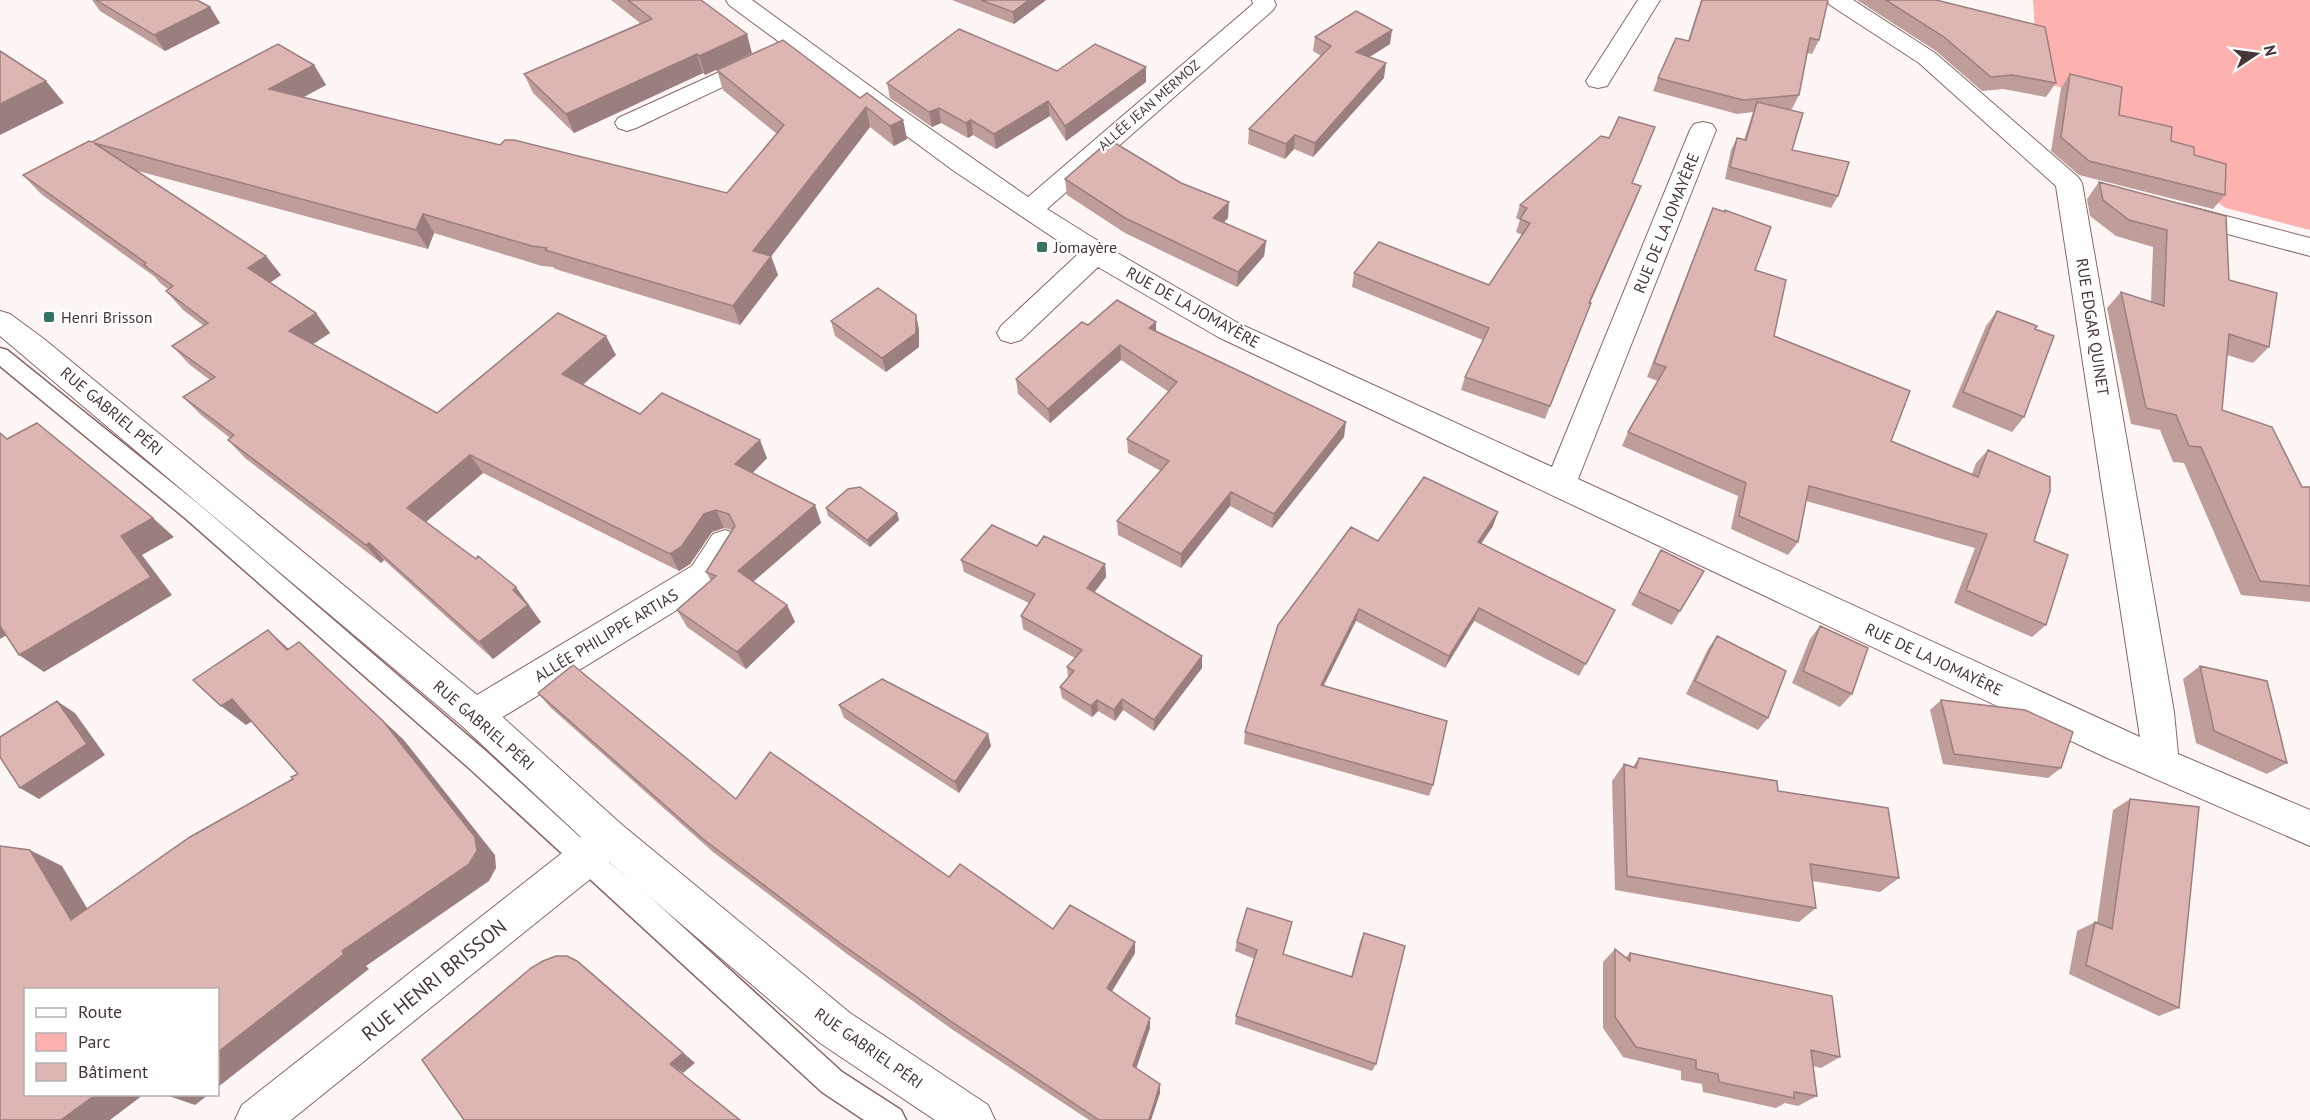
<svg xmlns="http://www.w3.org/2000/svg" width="2310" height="1120" viewBox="0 0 2310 1120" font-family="'PT Sans',sans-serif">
<rect width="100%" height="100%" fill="#fef6f5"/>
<path fill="#fdb2af" d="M 2033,0 L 2310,0 L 2310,230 L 2226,208 L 2109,128 L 2111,101 L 2044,83 L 2035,32 Z"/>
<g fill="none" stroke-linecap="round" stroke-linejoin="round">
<defs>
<path id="service" d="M 0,348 L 7,350 L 201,506 L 488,753 L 594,850 L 638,886 L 842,1072 L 901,1110 L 906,1120 L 864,1120 L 822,1092 L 470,769 L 185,518 L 0,366 Z"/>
<path id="minor" d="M 726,0 L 752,0 L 896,105 L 1028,197 L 1253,4 L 1252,0 L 1274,0 L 1276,5 L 1273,10 L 1047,209 L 1119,254 L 1238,323 L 1552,467 L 1690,130 L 1694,124 L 1703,122 L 1712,124 L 1716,130 L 1578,479 L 2140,737 L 2056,186 L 1919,63 L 1830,5 L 1827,0 L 1853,0 L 1935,53 L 2078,177 L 2082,183 L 2174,712 L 2178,754 L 2310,810 L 2310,846 L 2105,757 L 1218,337 L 1098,267 L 1021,340 L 1011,343 L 1001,340 L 997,333 L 1001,326 L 1078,254 L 954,171 L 729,5 Z
M 1638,0 L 1660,0 L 1607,86 L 1598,88 L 1589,86 L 1586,81 Z
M 759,54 L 767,56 L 771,61 L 767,66 L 636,128 L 627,131 L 618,128 L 615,123 L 618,118 Z
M 2184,205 L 2310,238 L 2310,256 L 2175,220 L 2171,214 L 2175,208 Z
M 725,530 L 737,534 L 741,543 L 716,586 L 488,726 L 475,731 L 462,726 L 457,715 L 462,704 L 692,566 L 713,534 Z
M 608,819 L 621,824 L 627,837 L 621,850 L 599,872 L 291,1120 L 235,1120 L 242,1105 L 571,846 L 595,824 Z"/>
<path id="secondary" d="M 0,311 L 10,314 L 44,339 L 488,704 L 621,824 L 850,1013 L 988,1105 L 995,1120 L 935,1120 L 820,1043 L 595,850 L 462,726 L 0,336 Z"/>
</defs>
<use href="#service" stroke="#8a6765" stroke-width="3"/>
<use href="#minor" stroke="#8a6765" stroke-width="2"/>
<use href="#secondary" stroke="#8a6765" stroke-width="2"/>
<use href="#service" fill="#fff" fill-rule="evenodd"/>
<use href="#minor" fill="#fff" fill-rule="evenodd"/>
<use href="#secondary" fill="#fff" fill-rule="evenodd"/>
</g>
<path fill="#be9d9b" d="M 92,0 L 197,0 L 210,7 L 220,23 L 165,51 L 100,11 Z
M 611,0 L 701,0 L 752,53 L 705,75 L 703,73 L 574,133 L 533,93 L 524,74 L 640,23 Z
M 952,0 L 1046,0 L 1014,24 Z
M 1701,0 L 1828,0 L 1819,40 L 1812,54 L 1807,53 L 1799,95 L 1792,109 L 1786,109 L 1792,150 L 1838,196 L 1831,208 L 1725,179 L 1731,150 L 1737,138 L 1744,140 L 1753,112 L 1737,114 L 1653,91 L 1658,78 L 1688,41 Z
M 1857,0 L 1936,0 L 2056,83 L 2046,97 L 2003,89 L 1982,91 L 1936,51 Z
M 1315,37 L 1390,44 L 1369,57 L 1384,78 L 1313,157 L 1294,149 L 1285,159 L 1248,144 L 1249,129 L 1321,56 L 1313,51 Z
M 314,65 L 326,85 L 303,97 L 500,145 L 727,193 L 777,134 L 723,90 L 717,70 L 860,98 L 903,120 L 907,139 L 894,146 L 870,127 L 771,256 L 778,275 L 740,325 L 555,269 L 553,267 L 542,266 L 434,233 L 428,249 L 134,170 L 266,256 L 281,275 L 270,283 L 316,313 L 330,333 L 313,344 L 437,413 L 616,355 L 583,385 L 640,414 L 767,458 L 752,473 L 815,505 L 821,523 L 753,581 L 787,605 L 795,622 L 746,669 L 687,627 L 677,610 L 711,581 L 706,572 L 732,530 L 724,528 L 712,532 L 690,564 L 679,571 L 483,473 L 426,522 L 529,604 L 528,605 L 541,622 L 493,659 L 384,560 L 381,563 L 245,458 L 228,440 L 230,438 L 201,415 L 183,397 L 210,380 L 190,365 L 172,346 L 204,326 L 183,310 L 166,291 L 168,289 L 161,284 L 155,277 L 41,194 L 23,175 L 92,142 Z
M 1146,67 L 1146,82 L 1066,141 L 1050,116 L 996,149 L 973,135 L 968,138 L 941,123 L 932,127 L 890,98 L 887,83 L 1057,71 Z
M 2070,74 L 2119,115 L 2171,141 L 2225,195 L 2213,209 L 2079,175 L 2051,151 L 2061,88 Z
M 1655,127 L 1632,183 L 1636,199 L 1590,303 L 1545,419 L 1461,390 L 1465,377 L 1483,340 L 1352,287 L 1354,273 L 1489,285 L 1522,235 L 1516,232 L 1520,220 L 1516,218 L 1520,205 L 1609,138 Z
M 1065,179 L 1228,218 L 1223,223 L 1266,241 L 1264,256 L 1237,287 L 1125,233 L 1067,195 Z
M 2099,182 L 2226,216 L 2229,280 L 2269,347 L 2253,363 L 2227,355 L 2222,410 L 2302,487 L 2310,487 L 2310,602 L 2241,595 L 2184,463 L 2173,462 L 2160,430 L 2131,424 L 2107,308 L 2121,292 L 2151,302 L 2153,247 L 2116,236 L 2090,216 L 2087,199 Z
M 1713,208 L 1755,270 L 1774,336 L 1891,441 L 1972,474 L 1976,463 L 1988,450 L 2034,541 L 2046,625 L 2032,637 L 1954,603 L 1975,548 L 1806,501 L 1798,542 L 1788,555 L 1731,529 L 1738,496 L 1622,446 L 1628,432 L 1658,381 L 1647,377 L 1707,223 Z
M 1997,311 L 2035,329 L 2024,417 L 2012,432 L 1952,407 L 1986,326 Z
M 916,315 L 919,330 L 919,347 L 886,372 L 835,336 L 831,321 Z
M 1088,325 L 1156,332 L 1344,437 L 1272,528 L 1230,506 L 1181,568 L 1118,535 L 1117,521 L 1161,471 L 1128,453 L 1127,439 L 1169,392 L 1121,360 L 1050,423 L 1018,394 L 1016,379 Z
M 826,508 L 897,513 L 899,520 L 870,547 L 828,516 Z
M 1493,526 L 1481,544 L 1615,610 L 1579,676 L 1474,621 L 1445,668 L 1356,621 L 1323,686 L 1433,785 L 1429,796 L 1244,744 L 1245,732 L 1378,541 Z
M 1661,550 L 1680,611 L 1672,625 L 1631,605 Z
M 961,560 L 1105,564 L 1106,577 L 1094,592 L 1202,656 L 1202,668 L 1154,731 L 1123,710 L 1115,721 L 1098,711 L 1092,717 L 1062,698 L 1060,687 L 1068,677 L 1067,667 L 1075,658 L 1023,629 L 1021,616 L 1029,603 L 964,572 Z
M 1820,626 L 1852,694 L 1840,707 L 1792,683 L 1810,639 Z
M 1717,636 L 1768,718 L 1758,730 L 1686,694 L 1708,649 Z
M 2200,666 L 2287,763 L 2267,774 L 2196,743 L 2183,679 Z
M 538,693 L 736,799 L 949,877 L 1053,929 L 1135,942 L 1135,953 L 1112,991 L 1150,1018 L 1150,1028 L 1136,1068 L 1160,1093 L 1151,1120 L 1089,1120 L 953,1030 L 847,954 L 713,852 L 551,708 Z
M 1941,700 L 2061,768 L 2048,778 L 1943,764 L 1930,710 Z
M 839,705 L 988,734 L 991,746 L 959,793 L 844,718 Z
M 1639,758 L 1778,791 L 1899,878 L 1880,892 L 1812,881 L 1816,908 L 1799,922 L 1615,890 L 1612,781 L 1624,764 L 1633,767 Z
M 2130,799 L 2179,1008 L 2159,1016 L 2069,974 L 2077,931 L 2095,922 L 2097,923 L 2113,810 Z
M 1364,933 L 1376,1064 L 1372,1071 L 1235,1024 L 1236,1016 L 1255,959 L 1235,951 L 1237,942 L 1283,954 L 1351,977 L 1360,942 Z
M 1615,949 L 1626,957 L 1630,953 L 1840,1057 L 1821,1068 L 1813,1066 L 1817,1096 L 1798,1106 L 1785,1103 L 1776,1108 L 1703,1092 L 1702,1084 L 1681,1080 L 1681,1071 L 1623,1057 L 1603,1028 L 1603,962 Z"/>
<path fill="#9b7f7e" d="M 1029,0 L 1046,0 L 1014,24 L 1013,12 Z
M 210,7 L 220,23 L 165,51 L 154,35 Z
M 1392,30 L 1390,44 L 1354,67 L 1356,52 Z
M 747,34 L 752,53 L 705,75 L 699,56 Z
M 697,54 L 703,73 L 574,133 L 566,114 Z
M 1386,63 L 1384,78 L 1313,157 L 1315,143 Z
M 314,65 L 326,85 L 282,109 L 269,89 Z
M 1146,67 L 1146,82 L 1066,141 L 1065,126 Z
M 46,81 L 64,103 L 0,135 L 0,104 Z
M 1048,101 L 1050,116 L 996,149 L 994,134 Z
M 866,107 L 870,127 L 760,271 L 753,251 Z
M 939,108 L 941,123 L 932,127 L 929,112 Z
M 903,120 L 907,139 L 894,146 L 890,126 Z
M 971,120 L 973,135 L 968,138 L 966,123 Z
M 1295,135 L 1294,149 L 1285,159 L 1286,144 Z
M 1641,186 L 1636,199 L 1584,316 L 1589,303 Z
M 1229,202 L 1228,218 L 1212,234 L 1213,218 Z
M 423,214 L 434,233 L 428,249 L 416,230 Z
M 1266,241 L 1264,256 L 1237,287 L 1238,272 Z
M 266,256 L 281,275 L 263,287 L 248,268 Z
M 771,256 L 778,275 L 740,325 L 733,306 Z
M 316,313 L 330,333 L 304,350 L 289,331 Z
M 916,315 L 919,330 L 919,347 L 886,372 L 882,358 Z
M 1156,322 L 1156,337 L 1149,328 Z
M 606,336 L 616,355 L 573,393 L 562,374 Z
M 1120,345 L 1121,360 L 1050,423 L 1048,409 Z
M 1346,422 L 1344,437 L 1272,528 L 1274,514 Z
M 760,440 L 767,458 L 743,483 L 735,464 Z
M 470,455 L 483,473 L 421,526 L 407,508 Z
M 1231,492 L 1230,506 L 1181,568 L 1181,554 Z
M 815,505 L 821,523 L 746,588 L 738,571 Z
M 716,510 L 724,528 L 712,532 L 690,564 L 679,571 L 670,554 L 704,514 Z
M 1498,512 L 1493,526 L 1473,555 L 1478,542 Z
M 897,513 L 899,520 L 870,547 L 867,540 Z
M 153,518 L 174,537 L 142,555 L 172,595 L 44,672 L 19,655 L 121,536 Z
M 369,543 L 384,560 L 381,563 L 366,545 Z
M 1105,564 L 1106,577 L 1088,601 L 1087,588 Z
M 516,587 L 541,622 L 493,659 L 479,642 Z
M 787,605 L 795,622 L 746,669 L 737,652 Z
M 1479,608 L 1474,621 L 1445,668 L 1449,656 Z
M 1359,609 L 1356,621 L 1318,697 L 1321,685 Z
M 0,618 L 16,630 L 0,639 Z
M 268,630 L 291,651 L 287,650 Z
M 299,642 L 404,740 L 495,855 L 496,868 L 489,881 L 366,966 L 369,969 L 218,1087 L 218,1052 L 342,951 Z
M 1202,656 L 1202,668 L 1154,731 L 1154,720 Z
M 232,699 L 256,719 L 246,725 L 221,706 Z
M 1122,699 L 1123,710 L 1115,721 L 1114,710 Z
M 1097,700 L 1098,711 L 1092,717 L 1091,706 Z
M 57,701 L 75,713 L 105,755 L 39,799 L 20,788 Z
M 988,734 L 991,746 L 959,793 L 955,782 Z
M 30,850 L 62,866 L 103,935 L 71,920 Z
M 1135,942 L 1135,953 L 1108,998 L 1107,988 Z
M 577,961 L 592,973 L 695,1063 L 683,1073 L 670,1064 Z
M 1150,1018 L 1150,1028 L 1134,1075 L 1133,1066 Z
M 1160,1084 L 1160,1093 L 1151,1120 L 1149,1120 Z
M 95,1095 L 143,1095 L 110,1120 L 61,1120 Z
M 166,1095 L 208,1095 L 195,1105 Z"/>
<path fill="#ddb6b4" stroke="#9b7f7e" stroke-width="1.5" d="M 96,0 L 197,0 L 210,7 L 154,35 Z
M 628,0 L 701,0 L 747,34 L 699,56 L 697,54 L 566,114 L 524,74 L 652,19 Z
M 981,0 L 1029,0 L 1013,12 Z
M 1702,0 L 1828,0 L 1819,40 L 1810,38 L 1799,95 L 1743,100 L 1658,78 L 1676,38 L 1689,41 Z
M 1886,0 L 1936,0 L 2045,27 L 2056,83 L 2012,75 L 1991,77 L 1944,37 Z
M 1356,11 L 1392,30 L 1356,52 L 1386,63 L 1315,143 L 1295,135 L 1286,144 L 1249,129 L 1331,46 L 1315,37 Z
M 959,29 L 1057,71 L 1095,44 L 1146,67 L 1065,126 L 1048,101 L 994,134 L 971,120 L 966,123 L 939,108 L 929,112 L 887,83 Z
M 783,40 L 860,98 L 867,93 L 903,120 L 890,126 L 866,107 L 753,251 L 771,256 L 733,306 L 545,250 L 547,248 L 532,246 L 423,214 L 416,230 L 94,143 L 266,256 L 248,268 L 316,313 L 289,331 L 437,413 L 558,313 L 606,336 L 562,374 L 640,414 L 662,393 L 760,440 L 735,464 L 815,505 L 738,571 L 787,605 L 737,652 L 677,610 L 716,576 L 706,572 L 735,526 L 729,514 L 716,510 L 704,514 L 681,547 L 670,554 L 470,455 L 407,508 L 476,559 L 478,556 L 516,587 L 513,590 L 528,605 L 479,642 L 369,543 L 366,545 L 228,440 L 234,435 L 183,397 L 215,377 L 172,346 L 208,323 L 166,291 L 173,286 L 144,265 L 146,263 L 23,175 L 89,141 L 92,142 L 278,44 L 314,65 L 269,89 L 500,145 L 505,140 L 514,140 L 727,193 L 784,125 L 717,70 Z
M 0,51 L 46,81 L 0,104 Z
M 2070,74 L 2122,87 L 2119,115 L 2172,127 L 2171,141 L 2194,147 L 2194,155 L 2226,164 L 2225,195 L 2089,161 L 2061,137 Z
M 1757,102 L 1803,113 L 1792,150 L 1849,162 L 1838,196 L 1730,167 L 1737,138 L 1746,140 Z
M 1619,117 L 1655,127 L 1632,183 L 1641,186 L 1589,303 L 1591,303 L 1550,406 L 1465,377 L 1489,328 L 1354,273 L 1379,242 L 1489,285 L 1530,223 L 1520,219 L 1527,208 L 1520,205 L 1601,136 L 1609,138 Z
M 1110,140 L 1181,183 L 1229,202 L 1213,218 L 1266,241 L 1238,272 L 1125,218 L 1065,179 Z
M 2099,182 L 2226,216 L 2229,280 L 2277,293 L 2269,347 L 2229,334 L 2222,410 L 2272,427 L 2302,487 L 2310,487 L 2310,586 L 2260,581 L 2201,447 L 2189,446 L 2176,415 L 2146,408 L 2121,292 L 2164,306 L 2167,230 L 2129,220 L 2103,200 Z
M 1713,208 L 1725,212 L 1725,210 L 1771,227 L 1755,270 L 1786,280 L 1774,336 L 1910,391 L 1891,441 L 1978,477 L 1988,450 L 2050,477 L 2050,491 L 2034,541 L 2068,555 L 2046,625 L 1966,590 L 1987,534 L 1809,486 L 1798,542 L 1739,516 L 1746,483 L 1628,432 L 1666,367 L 1654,363 Z
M 878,288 L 916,315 L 916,333 L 882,358 L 831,321 Z
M 1117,300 L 1156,322 L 1149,328 L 1346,422 L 1274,514 L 1231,492 L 1181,554 L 1117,521 L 1169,461 L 1127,439 L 1177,382 L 1120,345 L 1048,409 L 1016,379 L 1082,322 L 1088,325 Z
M 1997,311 L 2037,326 L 2035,329 L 2054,336 L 2024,417 L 1963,392 Z
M 37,423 L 153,518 L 121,536 L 151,577 L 19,655 L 0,626 L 0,433 L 7,439 Z
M 1424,477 L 1498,512 L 1478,542 L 1615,610 L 1586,664 L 1479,608 L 1449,656 L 1359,609 L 1321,685 L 1447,721 L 1433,785 L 1245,732 L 1278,625 L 1351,527 L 1378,541 Z
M 860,487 L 897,513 L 867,540 L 826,508 L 848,489 Z
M 992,525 L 1037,546 L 1044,536 L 1105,564 L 1087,588 L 1202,656 L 1154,720 L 1122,699 L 1114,710 L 1097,700 L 1091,706 L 1060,687 L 1074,671 L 1067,667 L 1082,650 L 1021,616 L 1035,594 L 961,560 Z
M 1661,550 L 1704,571 L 1680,611 L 1639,592 Z
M 1820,626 L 1868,648 L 1852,694 L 1803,671 Z
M 268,630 L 287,650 L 299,642 L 383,721 L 475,837 L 477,851 L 469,864 L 342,951 L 344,954 L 218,1052 L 218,990 L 26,990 L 26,1095 L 95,1095 L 61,1120 L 0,1120 L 0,846 L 30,850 L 71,920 L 190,837 L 293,779 L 291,777 L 298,774 L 232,699 L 221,706 L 193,680 Z
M 1717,636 L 1786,671 L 1768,718 L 1695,681 Z
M 573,665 L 736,799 L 770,752 L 949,877 L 960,864 L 1053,929 L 1070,905 L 1135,942 L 1107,988 L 1150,1018 L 1133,1066 L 1160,1084 L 1149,1120 L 1099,1120 L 949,1020 L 840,943 L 703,839 L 538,693 Z
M 2200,666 L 2267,681 L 2287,763 L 2214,731 Z
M 882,679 L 988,734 L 955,782 L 839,705 Z
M 1941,700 L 2025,710 L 2073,732 L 2061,768 L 1954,754 Z
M 57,701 L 87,744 L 20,788 L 0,757 L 0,737 Z
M 1639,758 L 1777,781 L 1778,791 L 1888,808 L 1899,878 L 1810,864 L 1816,908 L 1627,876 L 1624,764 L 1636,768 Z
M 2130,799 L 2199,807 L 2179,1008 L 2086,965 L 2095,922 L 2112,929 Z
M 1247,908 L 1292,922 L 1283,954 L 1352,977 L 1364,933 L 1405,946 L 1376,1064 L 1236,1016 L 1257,950 L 1237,942 Z
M 1615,949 L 1630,961 L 1630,953 L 1832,996 L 1840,1057 L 1811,1050 L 1817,1096 L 1794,1092 L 1794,1098 L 1719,1082 L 1718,1074 L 1696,1069 L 1696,1060 L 1636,1047 L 1615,1017 Z
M 556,956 L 567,956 L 577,961 L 683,1053 L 670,1064 L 740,1120 L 464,1120 L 422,1060 L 531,968 L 543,961 Z"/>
<g fill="#347361" stroke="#fff" stroke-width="2">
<rect x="1036" y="241" width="12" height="12" rx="3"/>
<rect x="43" y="311" width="12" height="12" rx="3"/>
</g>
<g text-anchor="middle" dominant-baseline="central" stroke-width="4.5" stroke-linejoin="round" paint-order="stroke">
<g font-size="14" fill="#473737" stroke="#fff">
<text transform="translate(1149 105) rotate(-41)">ALLÉE JEAN MERMOZ</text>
</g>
<g font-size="16" fill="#473737" stroke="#fff">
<text transform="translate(1666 223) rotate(-68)">RUE DE LA JOMAYÈRE</text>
<text transform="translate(1193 307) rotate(29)">RUE DE LA JOMAYÈRE</text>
<text transform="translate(2093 327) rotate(81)">RUE EDGAR QUINET</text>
<text transform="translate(112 411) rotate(40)">RUE GABRIEL PÉRI</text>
<text transform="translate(606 635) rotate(-31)">ALLÉE PHILIPPE ARTIAS</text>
<text transform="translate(1934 659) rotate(25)">RUE DE LA JOMAYÈRE</text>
<text transform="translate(484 725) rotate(41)">RUE GABRIEL PÉRI</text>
<text transform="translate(869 1048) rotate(35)">RUE GABRIEL PÉRI</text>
</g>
<g font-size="16" fill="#473737" stroke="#fff" text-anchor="start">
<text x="1054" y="247">Jomayère</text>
<text x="61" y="317">Henri Brisson</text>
</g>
<g font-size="20" fill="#473737" stroke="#fff">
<text transform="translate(434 980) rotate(-39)">RUE HENRI BRISSON</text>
</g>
</g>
<rect x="24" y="988" width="195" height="108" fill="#ffffff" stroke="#b5afaf" stroke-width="1.5"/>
<rect x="36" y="1008" width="30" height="9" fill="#ffffff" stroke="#b5afaf" stroke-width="1.5"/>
<text x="78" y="1018" font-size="18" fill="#473737">Route</text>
<rect x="36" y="1033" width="30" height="18" fill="#fdb2af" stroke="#b5afaf" stroke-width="1.5"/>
<text x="78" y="1048" font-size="18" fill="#473737">Parc</text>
<rect x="36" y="1063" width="30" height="18" fill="#ddb6b4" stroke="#b5afaf" stroke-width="1.5"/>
<text x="78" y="1078" font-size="18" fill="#473737">Bâtiment</text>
<g transform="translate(2256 54) rotate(77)" stroke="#ffffff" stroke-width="4.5" paint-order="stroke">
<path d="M0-4.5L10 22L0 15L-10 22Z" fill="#473737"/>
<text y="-9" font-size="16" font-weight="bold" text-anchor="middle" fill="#473737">N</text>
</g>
</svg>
